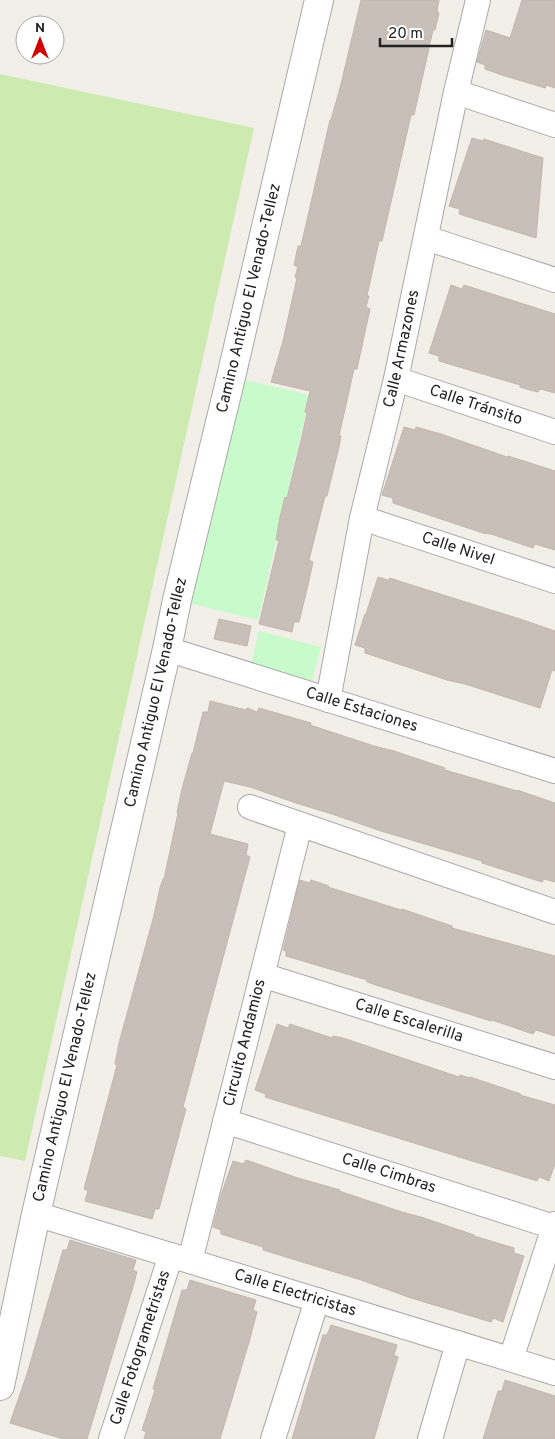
<svg xmlns="http://www.w3.org/2000/svg" width="555" height="1439" viewBox="0 0 555 1439" font-family="Overpass,sans-serif">
<rect width="100%" height="100%" fill="#f2efe9"/>
<path fill="#cdebb0" d="M 0,74 L 254,128 L 25,1161 L 0,1156 Z"/>
<path fill="#c8facc" d="M 237,378 L 310,395 L 258,620 L 181,601 Z
M 259,631 L 321,647 L 312,682 L 250,667 Z"/>
<path fill="#c7bfb8" stroke="#c4b6ab" d="M 361,0 L 439,0 L 437,11 L 439,13 L 435,30 L 433,30 L 414,115 L 411,115 L 382,241 L 379,241 L 367,296 L 369,296 L 366,307 L 370,309 L 357,369 L 354,369 L 339,436 L 341,436 L 339,447 L 327,496 L 325,496 L 309,560 L 313,562 L 308,585 L 299,622 L 294,622 L 292,632 L 259,624 L 279,540 L 276,540 L 280,517 L 285,497 L 287,498 L 302,436 L 307,413 L 305,412 L 310,391 L 271,382 L 283,341 L 297,278 L 295,277 L 298,267 L 294,265 L 298,246 L 301,246 L 330,120 L 331,120 L 340,88 Z
M 522,0 L 555,0 L 555,88 L 547,85 L 545,88 L 502,75 L 485,69 L 485,65 L 477,62 L 486,30 L 510,38 Z
M 472,138 L 483,141 L 484,139 L 543,158 L 536,238 L 459,214 L 460,209 L 449,206 Z
M 451,285 L 462,289 L 464,285 L 555,314 L 555,393 L 540,389 L 538,392 L 530,390 L 520,387 L 520,385 L 439,361 L 439,356 L 429,353 Z
M 404,427 L 415,430 L 416,427 L 441,434 L 507,457 L 508,456 L 555,471 L 555,550 L 535,544 L 533,548 L 491,534 L 483,533 L 393,503 L 393,498 L 382,495 Z
M 378,577 L 388,580 L 390,578 L 402,582 L 523,620 L 555,631 L 555,671 L 552,670 L 540,708 L 465,684 L 447,680 L 365,653 L 365,648 L 355,645 L 365,614 L 366,614 Z
M 219,619 L 251,626 L 247,646 L 214,639 Z
M 210,701 L 246,710 L 247,708 L 257,712 L 259,708 L 311,723 L 310,725 L 374,746 L 394,751 L 445,768 L 445,770 L 517,791 L 517,790 L 555,803 L 555,882 L 544,879 L 542,882 L 482,863 L 482,861 L 381,831 L 332,814 L 296,803 L 250,787 L 224,781 L 210,834 L 248,844 L 246,855 L 250,857 L 194,1066 L 183,1107 L 186,1109 L 170,1168 L 159,1209 L 155,1209 L 152,1219 L 85,1201 L 88,1191 L 84,1189 L 117,1065 L 115,1064 L 119,1043 L 153,919 L 160,888 L 163,879 L 164,879 L 178,813 L 177,812 L 182,789 L 192,753 L 193,753 L 203,712 L 208,712 Z
M 300,880 L 309,883 L 311,880 L 329,886 L 328,887 L 401,910 L 402,909 L 452,926 L 452,928 L 555,956 L 555,1036 L 536,1030 L 533,1034 L 492,1020 L 491,1021 L 379,986 L 367,982 L 367,980 L 286,956 L 286,951 L 283,950 Z
M 277,1024 L 288,1028 L 290,1024 L 332,1038 L 333,1036 L 343,1038 L 459,1077 L 460,1075 L 470,1078 L 470,1077 L 521,1094 L 520,1095 L 555,1105 L 555,1164 L 549,1181 L 539,1177 L 537,1181 L 265,1097 L 266,1094 L 255,1090 Z
M 246,1160 L 298,1178 L 340,1190 L 339,1191 L 402,1212 L 424,1218 L 474,1235 L 474,1236 L 514,1248 L 514,1253 L 524,1256 L 503,1322 L 493,1318 L 491,1322 L 411,1298 L 361,1280 L 263,1250 L 263,1247 L 221,1234 L 221,1230 L 213,1227 L 221,1195 L 233,1161 L 243,1164 Z
M 70,1240 L 136,1260 L 133,1270 L 137,1272 L 132,1290 L 87,1439 L 63,1439 L 10,1423 L 27,1374 L 63,1250 L 67,1250 Z
M 190,1280 L 256,1300 L 253,1310 L 257,1312 L 249,1342 L 220,1439 L 144,1439 L 146,1432 L 142,1430 L 155,1390 L 153,1389 L 182,1290 L 187,1290 Z
M 331,1325 L 397,1345 L 394,1355 L 398,1357 L 374,1439 L 292,1439 L 323,1335 L 327,1335 Z
M 505,1380 L 555,1396 L 555,1439 L 483,1439 L 498,1391 L 502,1391 Z"/>
<g fill="none" stroke-linecap="round" stroke-linejoin="round">
<defs>
<g id="minor">
<path d="M 456,92 L 555,125"/>
<path d="M 426,238 L 555,280"/>
<path id="s1" d="M 396,379 L 555,432"/>
<path id="s2" d="M 362,518 L 555,581"/>
<path id="s3" d="M 167,649 L 555,771"/>
<path id="s4" d="M 328,700 L 362,518 L 396,379 L 456,92 L 478,0"/>
<path d="M 250,807 L 555,912"/>
<path id="s5" d="M 262,975 L 555,1067"/>
<path id="s6" d="M 225,1121 L 554,1227"/>
<path id="s7" d="M 36,1214 L 555,1373"/>
<path id="s8" d="M 190,1261 L 300,825"/>
<path d="M 511,1359 L 555,1224"/>
<path id="s9" d="M 111,1439 L 171,1255"/>
<path d="M 273,1439 L 317,1300"/>
<path d="M 430,1439 L 458,1343"/>
</g>
<g id="tertiary">
<path id="s10" d="M 0,1386 L 36,1214 L 167,649 L 177,600 L 231,377 L 319,0"/>
</g>
</defs>
<use href="#minor" stroke="#a9a9a9" stroke-width="26"/>
<use href="#tertiary" stroke="#a9a9a9" stroke-width="30"/>
<use href="#minor" stroke="#fff" stroke-width="24"/>
<use href="#tertiary" stroke="#fff" stroke-width="28"/>
</g>
<g text-anchor="middle" dominant-baseline="central" stroke-width="4" stroke-linejoin="round" paint-order="stroke">
<g font-size="16" fill="#222" stroke="#fff">
<text stroke="none"><textPath href="#s10" startOffset="1116">Camino Antiguo El Venado-Tellez</textPath></text>
<text stroke="none"><textPath href="#s4" startOffset="359">Calle Armazones</textPath></text>
<text stroke="none"><textPath href="#s1" startOffset="84">Calle Tránsito</textPath></text>
<text stroke="none"><textPath href="#s2" startOffset="101">Calle Nivel</textPath></text>
<text stroke="none"><textPath href="#s10" startOffset="711">Camino Antiguo El Venado-Tellez</textPath></text>
<text stroke="none"><textPath href="#s3" startOffset="204">Calle Estaciones</textPath></text>
<text stroke="none"><textPath href="#s5" startOffset="154">Calle Escalerilla</textPath></text>
<text stroke="none"><textPath href="#s8" startOffset="225">Circuito Andamios</textPath></text>
<text stroke="none"><textPath href="#s10" startOffset="306">Camino Antiguo El Venado-Tellez</textPath></text>
<text stroke="none"><textPath href="#s6" startOffset="172">Calle Cimbras</textPath></text>
<text stroke="none"><textPath href="#s7" startOffset="271">Calle Electricistas</textPath></text>
<text stroke="none"><textPath href="#s9" startOffset="96">Calle Fotogrametristas</textPath></text>
</g>
</g>
<g transform="translate(40 40)"><circle r="24" fill="#ffffff" stroke="#a7a7a7"/>
<path d="M0-4L9 19L0 12L-9 19Z" fill="#d40000"/>
<text y="-8" font-size="14" font-weight="bold" text-anchor="middle" fill="#222222">N</text>
</g>
<path d="M380 38v8h72v-8" fill="none" stroke="#222222" stroke-width="2.5"/>
<text x="388" y="38" font-size="15" fill="#222222" stroke="#ffffff" stroke-width="4" paint-order="stroke">20 m</text>
</svg>
